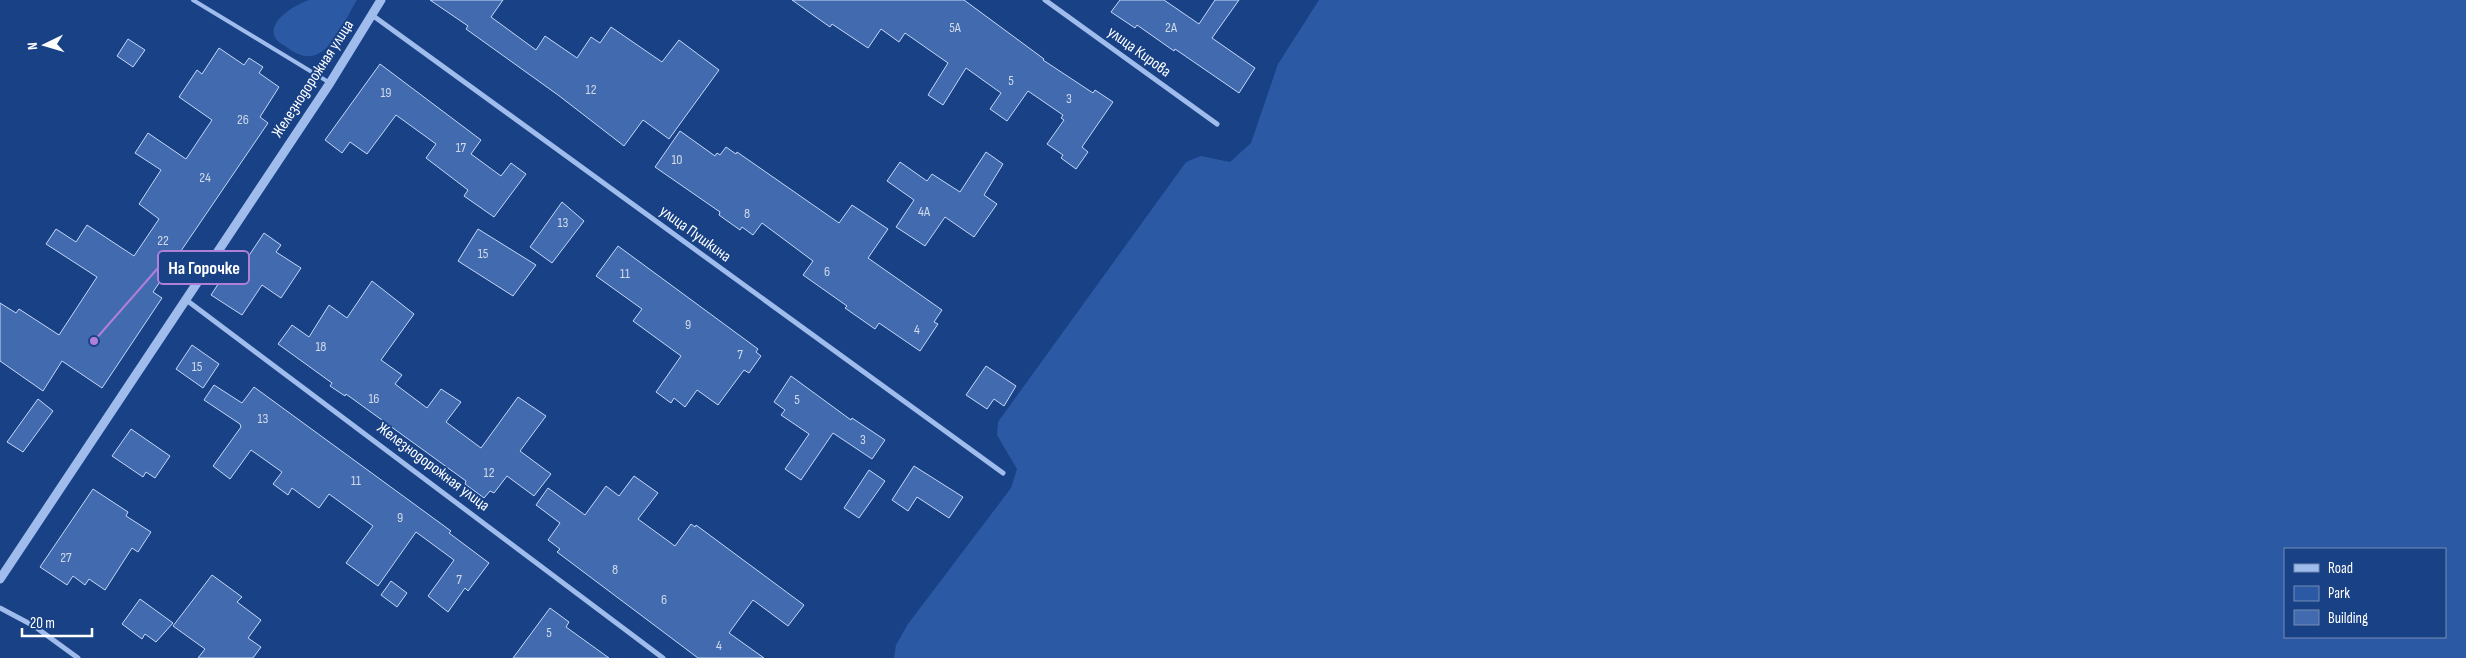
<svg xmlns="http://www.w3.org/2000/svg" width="2466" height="658" viewBox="0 0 2466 658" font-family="'Sofia Sans Condensed',sans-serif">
<rect width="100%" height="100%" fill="#194185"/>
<path fill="#2c59a3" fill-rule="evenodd" d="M 309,0 L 357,0 C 347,16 338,39 323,51 C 309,61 297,55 285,46 C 280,43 276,41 274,35 C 270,19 297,4 309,0 Z
M 1319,0 L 2466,0 L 2466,658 L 894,658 L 896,645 L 908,624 L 1011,488 L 1017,469 L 997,435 L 998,422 L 1186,162 L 1201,156 L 1230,162 L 1251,143 L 1278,64 ZM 2445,549 L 2445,637 L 2285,637 L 2285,549 Z"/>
<path fill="#426aae" stroke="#c4d8f9" d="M 430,0 L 503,0 L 491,17 L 536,50 L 545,36 L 577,58 L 591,37 L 600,43 L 611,27 L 662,62 L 679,40 L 719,70 L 669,139 L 643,120 L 624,146 L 558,95 L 466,29 L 468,26 Z
M 792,0 L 964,0 L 1044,59 L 1043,60 L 1093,93 L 1095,90 L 1113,102 L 1082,147 L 1088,152 L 1076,169 L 1061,158 L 1063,155 L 1047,144 L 1064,120 L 1061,118 L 1063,115 L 1028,91 L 1007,121 L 990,109 L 1001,93 L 966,68 L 943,105 L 928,95 L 948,63 L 905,33 L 899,42 L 881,29 L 868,48 L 832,24 L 830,27 Z
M 1120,0 L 1164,0 L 1199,24 L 1215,0 L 1239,0 L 1212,38 L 1255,68 L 1239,93 L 1175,49 L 1174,51 L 1137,25 L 1135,28 L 1111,12 Z
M 128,39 L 145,50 L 133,67 L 117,56 Z
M 219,48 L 244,65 L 249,58 L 263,67 L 259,73 L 279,87 L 260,117 L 268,123 L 153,292 L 162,298 L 102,388 L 62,361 L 43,391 L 0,361 L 0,303 L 16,313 L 19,309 L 59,335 L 97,277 L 46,244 L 56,229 L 76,242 L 87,225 L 134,256 L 159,219 L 139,204 L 161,170 L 135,153 L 148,133 L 186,159 L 212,120 L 179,97 L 197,70 L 202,74 Z
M 380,64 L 481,140 L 471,154 L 501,176 L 511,163 L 526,174 L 494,217 L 464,196 L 468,190 L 426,158 L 436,144 L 396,115 L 367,154 L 350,142 L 342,153 L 325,140 Z
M 680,131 L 715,156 L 717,153 L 720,155 L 726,147 L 736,154 L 737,152 L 839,223 L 852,205 L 888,229 L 868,258 L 942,310 L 934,322 L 938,324 L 920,351 L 879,323 L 875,329 L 845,308 L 847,306 L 803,275 L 813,261 L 762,223 L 753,235 L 742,227 L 740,230 L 719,215 L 720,212 L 655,167 Z
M 986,152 L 1003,164 L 984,195 L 997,204 L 974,237 L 945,217 L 925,246 L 896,227 L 914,200 L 887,181 L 900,162 L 927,181 L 932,174 L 960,192 Z
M 562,202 L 584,221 L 552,263 L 530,247 Z
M 478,229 L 536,265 L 513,296 L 458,261 Z
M 264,233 L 281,245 L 276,252 L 301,268 L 281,298 L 262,285 L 242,315 L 211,295 L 228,269 L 236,275 Z
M 618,246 L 758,349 L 756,352 L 761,356 L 749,373 L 744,370 L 718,405 L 697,390 L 685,407 L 674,398 L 671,403 L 656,392 L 681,356 L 633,321 L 642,309 L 596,276 Z
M 372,281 L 414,314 L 381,360 L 402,375 L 395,384 L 427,408 L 441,389 L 461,402 L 446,422 L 481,448 L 518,397 L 546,416 L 520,451 L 551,474 L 534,496 L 507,476 L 494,493 L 490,491 L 484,498 L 465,484 L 466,481 L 346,394 L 345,396 L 330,386 L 332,383 L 278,344 L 292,325 L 309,337 L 329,305 L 347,318 Z
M 192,345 L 219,364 L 203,388 L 176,369 Z
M 986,366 L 1016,386 L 1004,406 L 994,399 L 987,409 L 966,395 Z
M 791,376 L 851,420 L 852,418 L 885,440 L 872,459 L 833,433 L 801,480 L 785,469 L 809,434 L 781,415 L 785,410 L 774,402 Z
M 214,385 L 242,403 L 254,387 L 451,531 L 449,533 L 489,563 L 468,591 L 465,588 L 448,612 L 428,596 L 454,560 L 416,532 L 378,586 L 346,563 L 373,526 L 329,494 L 319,508 L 292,488 L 288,495 L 273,484 L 282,472 L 251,450 L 230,479 L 213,466 L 241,427 L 240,424 L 204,400 Z
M 38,399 L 53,411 L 23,452 L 7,442 Z
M 131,429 L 170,456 L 155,478 L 146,472 L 143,477 L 112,456 Z
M 914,466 L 963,497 L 949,518 L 917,497 L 908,511 L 892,500 Z
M 869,470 L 885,481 L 859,518 L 844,508 Z
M 634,476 L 658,493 L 638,519 L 675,546 L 691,524 L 695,527 L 696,525 L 804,605 L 788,626 L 753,600 L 729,633 L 764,658 L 698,658 L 557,552 L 560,549 L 548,540 L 560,523 L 536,505 L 548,488 L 585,515 L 606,486 L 619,496 Z
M 93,489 L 128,512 L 126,516 L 151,532 L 138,552 L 132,548 L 105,590 L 89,579 L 85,585 L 73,576 L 67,585 L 40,567 Z
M 212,575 L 242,597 L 237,602 L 261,620 L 248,638 L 261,647 L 253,658 L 198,658 L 205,649 L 173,626 Z
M 391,581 L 407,593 L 397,607 L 381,595 Z
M 140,599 L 173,623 L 156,642 L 145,634 L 142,639 L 122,624 Z
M 550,608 L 569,622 L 566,627 L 609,658 L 513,658 Z"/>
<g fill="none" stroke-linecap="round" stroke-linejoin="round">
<path stroke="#9fbcec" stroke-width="4" d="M 193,0 L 330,83"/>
<path stroke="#9fbcec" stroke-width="5" d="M 1045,0 L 1217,124
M 372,15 L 1003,473
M 185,299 L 663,658
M 0,608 L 34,626 L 78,658"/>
<path stroke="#9fbcec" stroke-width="9" d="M 0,579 L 330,83 L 381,0"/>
</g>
<g text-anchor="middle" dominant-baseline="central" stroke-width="4" stroke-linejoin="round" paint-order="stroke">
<g font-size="14" fill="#d0daeb">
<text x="955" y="27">5А</text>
<text x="1171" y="27">2А</text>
<text x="1011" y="80">5</text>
<text x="591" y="89">12</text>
<text x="386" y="92">19</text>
<text x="1069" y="98">3</text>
<text x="243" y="119">26</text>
<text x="461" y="147">17</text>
<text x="677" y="159">10</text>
<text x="205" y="177">24</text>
<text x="924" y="211">4А</text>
<text x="747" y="213">8</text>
<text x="563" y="222">13</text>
<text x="163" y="240">22</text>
<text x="483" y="253">15</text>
<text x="827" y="271">6</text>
<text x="625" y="273">11</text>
<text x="688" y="324">9</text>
<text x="917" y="329">4</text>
<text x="321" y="346">18</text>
<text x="740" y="354">7</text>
<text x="197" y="366">15</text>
<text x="374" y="398">16</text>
<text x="797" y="399">5</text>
<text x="263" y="418">13</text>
<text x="863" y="439">3</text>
<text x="489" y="472">12</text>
<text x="356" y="480">11</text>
<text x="400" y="517">9</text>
<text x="66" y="557">27</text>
<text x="615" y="569">8</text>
<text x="459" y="579">7</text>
<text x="664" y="599">6</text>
<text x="549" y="632">5</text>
<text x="719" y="645">4</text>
</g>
<g font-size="16" fill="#fff" stroke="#194185">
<text transform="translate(1139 52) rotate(36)">улица Кирова</text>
<text transform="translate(313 79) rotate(-57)">Железнодорожная улица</text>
<text transform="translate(695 234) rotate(36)">улица Пушкина</text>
<text transform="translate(433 467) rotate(37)">Железнодорожная улица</text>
</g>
</g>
<path fill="none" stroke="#b080d9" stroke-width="2" d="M94 341L158 268"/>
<circle fill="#b080d9" stroke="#194185" stroke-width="2" cx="94" cy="341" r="5"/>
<rect fill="#194185" stroke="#b080d9" stroke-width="2" x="158" y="251" width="91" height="33" rx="5"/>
<g font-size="18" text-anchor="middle" font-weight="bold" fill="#fff">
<text x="204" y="274">На Горочке</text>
</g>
<rect x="2284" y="548" width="162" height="90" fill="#194185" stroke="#758db6"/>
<rect x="2294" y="564" width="25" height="8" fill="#9fbcec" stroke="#758db6"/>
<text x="2328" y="573" font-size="15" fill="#ffffff">Road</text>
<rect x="2294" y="586" width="25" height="15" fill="#2c59a3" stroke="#758db6"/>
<text x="2328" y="598" font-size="15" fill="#ffffff">Park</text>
<rect x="2294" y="610" width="25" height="15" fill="#426aae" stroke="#758db6"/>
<text x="2328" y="623" font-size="15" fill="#ffffff">Building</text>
<g transform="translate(45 45) rotate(265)" stroke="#194185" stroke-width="4" paint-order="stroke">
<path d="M0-4L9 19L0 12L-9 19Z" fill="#ffffff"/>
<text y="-8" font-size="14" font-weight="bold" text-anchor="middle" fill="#ffffff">N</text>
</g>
<path d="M22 628v8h70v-8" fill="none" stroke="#ffffff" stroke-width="2.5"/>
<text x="30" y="628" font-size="15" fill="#ffffff" stroke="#194185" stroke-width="4" paint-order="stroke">20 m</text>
</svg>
